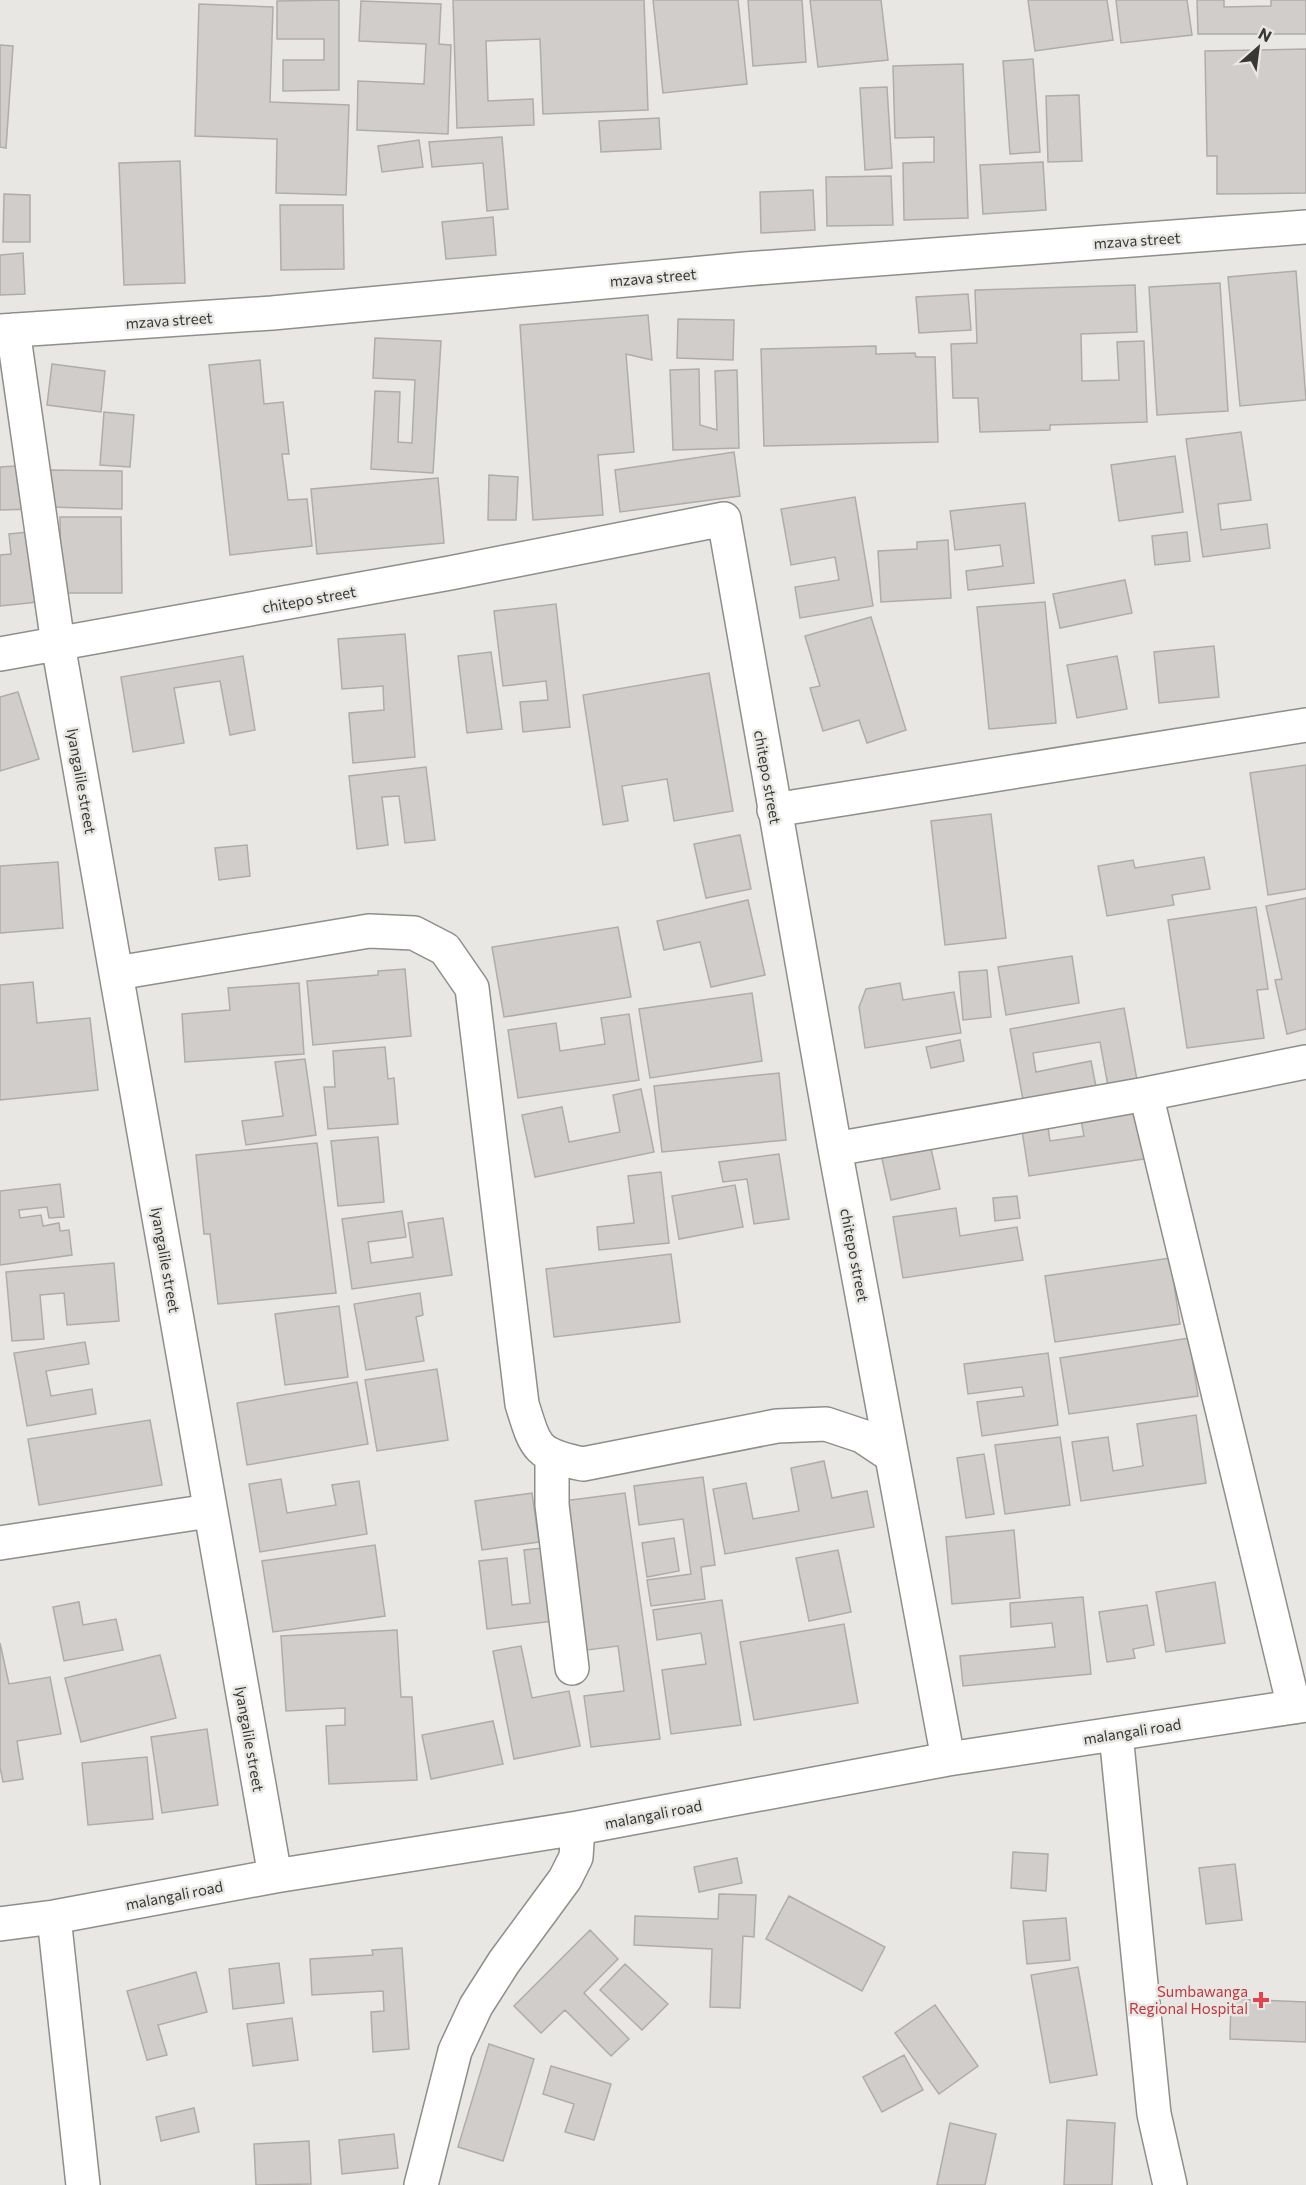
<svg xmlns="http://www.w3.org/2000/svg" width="1306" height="2185" viewBox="0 0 1306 2185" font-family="Commissioner,sans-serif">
<rect width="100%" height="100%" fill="#e8e7e3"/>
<path fill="#d1cdcb" stroke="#b0acaa" stroke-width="1.5" d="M 339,0 L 339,90 L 283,91 L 283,60 L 324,60 L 324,39 L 277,39 L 277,1 Z
M 453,0 L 644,0 L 648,110 L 543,114 L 540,39 L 486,41 L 488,101 L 533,99 L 534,125 L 457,128 Z
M 653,0 L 738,0 L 747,84 L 663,93 Z
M 748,0 L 802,0 L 806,62 L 753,66 Z
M 810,0 L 881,0 L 888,60 L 818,67 Z
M 1028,0 L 1107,0 L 1113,40 L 1035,51 Z
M 1116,0 L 1187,0 L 1192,35 L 1121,43 Z
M 1197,0 L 1224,0 L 1224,7 L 1271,6 L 1271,0 L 1306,0 L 1306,34 L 1198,34 Z
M 361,1 L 441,4 L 439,44 L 451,45 L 448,134 L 357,130 L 358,81 L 424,84 L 426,44 L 359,41 Z
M 199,4 L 273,7 L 270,102 L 349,105 L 346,195 L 276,193 L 277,139 L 195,136 Z
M 0,45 L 13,46 L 6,148 L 0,147 Z
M 1306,49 L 1306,193 L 1217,194 L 1217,156 L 1207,156 L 1205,51 Z
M 1033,59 L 1040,152 L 1010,154 L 1003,61 Z
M 963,64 L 968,218 L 904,220 L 903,163 L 934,162 L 934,137 L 895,138 L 893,66 Z
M 887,87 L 892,168 L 865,170 L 860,88 Z
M 1079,95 L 1082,161 L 1048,162 L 1046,96 Z
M 659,118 L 661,149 L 601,152 L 599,121 Z
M 502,137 L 508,209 L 487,211 L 483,163 L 432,167 L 429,142 Z
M 419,140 L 423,167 L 382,172 L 378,146 Z
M 180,161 L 185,283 L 124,285 L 119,163 Z
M 1043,162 L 1046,210 L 983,214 L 980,165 Z
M 891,176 L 893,225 L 827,226 L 826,177 Z
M 813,190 L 815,230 L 761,233 L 760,192 Z
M 4,194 L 30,195 L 30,242 L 3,242 Z
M 280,205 L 343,205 L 344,269 L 281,270 Z
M 493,217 L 496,255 L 446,259 L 442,222 Z
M 23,253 L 25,294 L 0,295 L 0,255 Z
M 1296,271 L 1306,400 L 1240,406 L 1228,277 Z
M 1220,283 L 1228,411 L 1157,415 L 1149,287 Z
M 1135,285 L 1137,332 L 1081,334 L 1082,381 L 1119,380 L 1117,342 L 1144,341 L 1147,422 L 1050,425 L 1050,430 L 980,432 L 978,398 L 953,398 L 951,344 L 977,343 L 975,290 Z
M 968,294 L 971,330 L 919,333 L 916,297 Z
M 648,315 L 652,360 L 626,354 L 634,452 L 598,455 L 603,515 L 533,520 L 520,325 Z
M 678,319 L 734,320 L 733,360 L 677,358 Z
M 375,338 L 441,341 L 433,473 L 371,469 L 375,391 L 400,392 L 398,442 L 412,443 L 415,380 L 373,378 Z
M 876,346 L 876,354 L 915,353 L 916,357 L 935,357 L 938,442 L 764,446 L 761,349 Z
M 260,360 L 264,404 L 283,402 L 289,454 L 282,454 L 288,500 L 307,499 L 312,546 L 230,555 L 209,365 Z
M 52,364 L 105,371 L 101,412 L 47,405 Z
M 699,369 L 700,425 L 717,430 L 715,371 L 737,370 L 739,448 L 673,450 L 670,370 Z
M 104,412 L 134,415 L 130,467 L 100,465 Z
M 1241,432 L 1251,500 L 1218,504 L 1221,530 L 1267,524 L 1270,548 L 1203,557 L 1186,439 Z
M 734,452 L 740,496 L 620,512 L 615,470 Z
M 1175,456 L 1183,512 L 1119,521 L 1111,465 Z
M 30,465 L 33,509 L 0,510 L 0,467 Z
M 49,470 L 122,471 L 122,509 L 49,507 Z
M 489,475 L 518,477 L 516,520 L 488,520 Z
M 438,478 L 444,543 L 317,554 L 311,489 Z
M 855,497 L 873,606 L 800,618 L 795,587 L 839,580 L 835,557 L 791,565 L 781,509 Z
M 1025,503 L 1034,583 L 968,590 L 966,571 L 1003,566 L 1000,545 L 955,550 L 950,511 Z
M 60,517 L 121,517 L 122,593 L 61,593 Z
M 38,531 L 47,601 L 0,606 L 0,555 L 11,554 L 9,534 Z
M 1187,532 L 1190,561 L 1155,565 L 1152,536 Z
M 948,540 L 951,598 L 881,602 L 878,551 L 917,549 L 917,542 Z
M 1125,580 L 1132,613 L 1060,628 L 1053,594 Z
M 1045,602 L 1056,723 L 989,729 L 977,607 Z
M 556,604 L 570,727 L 523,732 L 520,702 L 548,700 L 546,681 L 503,686 L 494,611 Z
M 871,617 L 906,730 L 867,743 L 859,720 L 823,731 L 810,688 L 820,686 L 805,636 Z
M 405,634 L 415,757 L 353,763 L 349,713 L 384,710 L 383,686 L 342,689 L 338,639 Z
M 1214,646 L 1219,697 L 1159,703 L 1154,652 Z
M 491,652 L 502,729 L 467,733 L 458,656 Z
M 243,656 L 255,730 L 230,735 L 220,681 L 174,688 L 184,743 L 133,752 L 121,677 Z
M 1117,656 L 1127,709 L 1077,718 L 1067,665 Z
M 709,673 L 733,811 L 674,821 L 667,779 L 622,786 L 628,821 L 603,825 L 583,695 Z
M 18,692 L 39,759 L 0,771 L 0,697 Z
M 1306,765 L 1306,889 L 1268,895 L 1250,773 Z
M 426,767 L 435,840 L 405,843 L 399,796 L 382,797 L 388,845 L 357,849 L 349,776 Z
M 991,814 L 1006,938 L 945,945 L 931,821 Z
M 740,835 L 751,889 L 706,898 L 694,844 Z
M 247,845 L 250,876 L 219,880 L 215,848 Z
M 1204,857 L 1210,889 L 1172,895 L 1174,905 L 1107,916 L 1098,866 L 1133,860 L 1135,868 Z
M 58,862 L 63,928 L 0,933 L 0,866 Z
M 1306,898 L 1306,1029 L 1287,1034 L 1275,980 L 1282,979 L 1266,906 Z
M 748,900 L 765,975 L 711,987 L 700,942 L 664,950 L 657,921 Z
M 1256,907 L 1268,989 L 1257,990 L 1264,1038 L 1187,1048 L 1168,920 Z
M 618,927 L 631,997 L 504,1017 L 492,947 Z
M 1072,956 L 1079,1003 L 1006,1015 L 998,967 Z
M 405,969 L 411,1036 L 313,1045 L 307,981 L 378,975 L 378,971 Z
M 987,970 L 991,1017 L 963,1020 L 959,972 Z
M 33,982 L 37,1023 L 90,1018 L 98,1090 L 0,1100 L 0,985 Z
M 299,983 L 304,1054 L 185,1062 L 182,1014 L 230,1010 L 228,988 Z
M 900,983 L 903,1000 L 954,992 L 961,1033 L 865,1048 L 859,1007 L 866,989 Z
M 752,993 L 762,1061 L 650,1078 L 639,1009 Z
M 1124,1008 L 1137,1080 L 1108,1086 L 1100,1042 L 1033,1053 L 1036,1072 L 1091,1061 L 1096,1087 L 1023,1100 L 1010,1029 Z
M 629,1014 L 639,1080 L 518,1098 L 508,1030 L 556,1023 L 560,1051 L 605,1044 L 601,1018 Z
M 960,1040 L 964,1061 L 931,1068 L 926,1047 Z
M 385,1047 L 388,1079 L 394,1078 L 398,1124 L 328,1129 L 324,1087 L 335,1087 L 333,1051 Z
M 305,1059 L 316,1135 L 246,1145 L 242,1121 L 283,1116 L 275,1062 Z
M 779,1073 L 786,1140 L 662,1152 L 654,1086 Z
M 641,1089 L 654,1152 L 535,1177 L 522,1115 L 562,1107 L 569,1142 L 620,1132 L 613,1095 Z
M 1140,1100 L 1150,1158 L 1029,1176 L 1021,1124 L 1047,1120 L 1050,1141 L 1084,1136 L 1079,1109 Z
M 928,1135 L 940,1189 L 891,1200 L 879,1145 Z
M 378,1137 L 384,1202 L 338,1206 L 331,1141 Z
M 317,1143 L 336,1293 L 218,1304 L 210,1234 L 204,1234 L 196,1155 Z
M 779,1154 L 789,1219 L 754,1224 L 747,1179 L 723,1182 L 719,1162 Z
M 661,1172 L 669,1243 L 599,1250 L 597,1227 L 634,1223 L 628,1176 Z
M 60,1184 L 64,1217 L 49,1218 L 47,1207 L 19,1210 L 20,1218 L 41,1215 L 43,1226 L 59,1223 L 60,1231 L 69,1230 L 72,1255 L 0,1265 L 0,1191 Z
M 735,1185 L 743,1227 L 679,1239 L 672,1196 Z
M 1017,1196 L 1020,1218 L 995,1221 L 993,1198 Z
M 956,1208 L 960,1236 L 1017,1227 L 1023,1260 L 903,1278 L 893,1217 Z
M 402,1211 L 406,1237 L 368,1242 L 371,1263 L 413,1257 L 408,1223 L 443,1218 L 452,1275 L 352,1289 L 342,1219 Z
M 671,1254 L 680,1322 L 554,1337 L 546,1269 Z
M 1170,1258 L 1180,1324 L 1055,1342 L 1045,1276 Z
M 114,1263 L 119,1321 L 67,1325 L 64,1293 L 40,1295 L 44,1339 L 12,1341 L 6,1272 Z
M 420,1293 L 423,1315 L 416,1317 L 424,1361 L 366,1370 L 354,1304 Z
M 339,1306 L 348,1377 L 285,1385 L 275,1314 Z
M 1189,1338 L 1198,1396 L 1069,1414 L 1060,1358 Z
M 85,1342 L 89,1364 L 46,1371 L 51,1396 L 92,1389 L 96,1414 L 27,1426 L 14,1353 Z
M 1048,1353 L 1058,1425 L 982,1436 L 977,1402 L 1024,1396 L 1022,1387 L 968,1394 L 964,1364 Z
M 437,1369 L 448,1440 L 377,1451 L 365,1380 Z
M 357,1382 L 368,1444 L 247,1465 L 237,1403 Z
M 1196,1415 L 1206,1483 L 1081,1501 L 1072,1442 L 1108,1437 L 1113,1471 L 1143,1466 L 1137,1424 Z
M 150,1420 L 162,1485 L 39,1505 L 28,1439 Z
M 1060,1437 L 1070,1505 L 1005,1514 L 995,1445 Z
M 984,1454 L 994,1514 L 966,1518 L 957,1458 Z
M 824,1461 L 832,1498 L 867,1491 L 874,1527 L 725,1554 L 713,1489 L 746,1483 L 753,1519 L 799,1511 L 791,1468 Z
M 703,1477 L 715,1565 L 701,1567 L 705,1599 L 651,1606 L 647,1580 L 691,1574 L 683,1519 L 639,1525 L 634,1486 Z
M 281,1479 L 287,1513 L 336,1505 L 332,1485 L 359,1481 L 367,1534 L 260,1552 L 249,1484 Z
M 532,1493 L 539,1542 L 482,1550 L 475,1501 Z
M 625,1493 L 660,1739 L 591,1747 L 584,1696 L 624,1691 L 618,1646 L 579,1651 L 556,1502 Z
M 1014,1530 L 1020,1598 L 952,1604 L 946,1537 Z
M 674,1538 L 679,1571 L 647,1577 L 642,1543 Z
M 375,1545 L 385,1616 L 273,1632 L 262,1561 Z
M 553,1547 L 562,1620 L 487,1629 L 479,1561 L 507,1558 L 512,1605 L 530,1603 L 524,1550 Z
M 838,1550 L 851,1612 L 809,1621 L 796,1558 Z
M 1215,1582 L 1225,1643 L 1166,1652 L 1156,1592 Z
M 1083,1597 L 1091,1674 L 963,1686 L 960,1656 L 1055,1647 L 1052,1623 L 1011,1627 L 1010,1603 Z
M 722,1600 L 741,1725 L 671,1734 L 662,1670 L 706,1664 L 701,1633 L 657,1640 L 653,1610 Z
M 79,1602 L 83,1625 L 116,1619 L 123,1650 L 64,1661 L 53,1607 Z
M 1147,1605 L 1154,1645 L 1133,1649 L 1135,1658 L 1107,1662 L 1099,1612 Z
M 844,1624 L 858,1703 L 754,1720 L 740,1642 Z
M 397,1630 L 401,1697 L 412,1697 L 417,1780 L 329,1784 L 326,1726 L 345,1725 L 345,1708 L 286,1711 L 281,1636 Z
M 0,1643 L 9,1684 L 50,1677 L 61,1734 L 17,1741 L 23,1779 L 3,1782 L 0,1767 Z
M 521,1646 L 532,1698 L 569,1691 L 580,1746 L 514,1759 L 493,1651 Z
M 160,1655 L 176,1718 L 81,1742 L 65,1678 Z
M 493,1721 L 503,1764 L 431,1779 L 422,1735 Z
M 207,1729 L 218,1805 L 162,1813 L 151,1737 Z
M 147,1757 L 153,1819 L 88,1825 L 82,1763 Z
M 1013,1852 L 1048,1854 L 1046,1891 L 1011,1888 Z
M 737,1858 L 742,1883 L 699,1892 L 694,1867 Z
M 1235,1864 L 1242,1920 L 1206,1924 L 1199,1868 Z
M 719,1894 L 756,1895 L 754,1937 L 743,1936 L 740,2008 L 710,2007 L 712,1949 L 634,1945 L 635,1916 L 718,1919 Z
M 789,1896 L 885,1947 L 862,1991 L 766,1939 Z
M 1066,1918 L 1070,1960 L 1027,1964 L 1023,1921 Z
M 590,1930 L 618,1959 L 584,1993 L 629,2039 L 611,2056 L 565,2010 L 541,2033 L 514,2006 Z
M 402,1948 L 409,2049 L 373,2052 L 371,2012 L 384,2011 L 383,1991 L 312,1995 L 310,1959 L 373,1955 L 372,1950 Z
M 279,1963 L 284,2003 L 233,2009 L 229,1969 Z
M 625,1964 L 668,2004 L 642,2030 L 600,1990 Z
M 1078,1967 L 1097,2075 L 1050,2083 L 1031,1975 Z
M 196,1972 L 207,2012 L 158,2025 L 167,2055 L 147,2060 L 127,1991 Z
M 1231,1999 L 1306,2002 L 1306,2042 L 1230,2039 Z
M 935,2005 L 978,2066 L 939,2094 L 895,2033 Z
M 292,2018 L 298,2060 L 253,2066 L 247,2024 Z
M 489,2044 L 534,2059 L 503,2161 L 458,2147 Z
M 904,2055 L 923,2090 L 882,2112 L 863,2077 Z
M 551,2066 L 611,2084 L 594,2140 L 565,2132 L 574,2104 L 543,2094 Z
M 194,2108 L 199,2132 L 161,2141 L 156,2117 Z
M 1067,2120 L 1115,2123 L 1112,2185 L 1064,2185 Z
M 950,2123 L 996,2134 L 985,2185 L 937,2185 Z
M 394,2134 L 398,2168 L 342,2174 L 339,2140 Z
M 309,2141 L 311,2184 L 256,2185 L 254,2144 Z"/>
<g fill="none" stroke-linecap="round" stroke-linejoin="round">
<defs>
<path id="minor" d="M 13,330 L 58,644 L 275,1876
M 0,331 L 272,313 L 745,269 L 1306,227
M 0,654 L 450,573 L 724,519 L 835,1149 L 948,1759
M 774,810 L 1306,725
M 117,973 L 369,931 L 414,933 L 445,949 L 472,988 L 522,1404 C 536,1449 536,1454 583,1464 L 777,1426 L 826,1424 L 862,1436 L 892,1456
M 1146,1094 L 1294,1707
M 835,1149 L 1146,1094 L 1306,1062
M 552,1457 L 552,1505 L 572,1668
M 0,1543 L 209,1511
M 1116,1734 L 1154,2114 L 1170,2185
M 54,1917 L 83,2185
M 0,1924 L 54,1917 L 275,1876 L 578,1828 L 948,1759 L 1306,1705
M 421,2185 L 455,2051 L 476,2006 L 504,1962 L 565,1879 L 576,1857 L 578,1828"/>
</defs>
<use href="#minor" stroke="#8f8e8a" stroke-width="36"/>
<use href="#minor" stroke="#fff" stroke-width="33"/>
</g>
<path fill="#e0444e" stroke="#e8e7e3" stroke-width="2" d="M1258 1991h6v6h6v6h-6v6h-6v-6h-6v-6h6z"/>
<g text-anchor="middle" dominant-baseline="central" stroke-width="5" stroke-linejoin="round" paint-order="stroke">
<g font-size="15" fill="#373735" stroke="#e8e7e3">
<text transform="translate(1137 240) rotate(-4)">mzava street</text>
<text transform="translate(653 277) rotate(-5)">mzava street</text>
<text transform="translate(169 320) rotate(-4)">mzava street</text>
<text transform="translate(309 599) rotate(-10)">chitepo street</text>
<text transform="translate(768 777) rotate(80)">chitepo street</text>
<text transform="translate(82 781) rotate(80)">lyangalile street</text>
<text transform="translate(855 1255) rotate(79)">chitepo street</text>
<text transform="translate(166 1260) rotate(80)">lyangalile street</text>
<text transform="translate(1132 1731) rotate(-9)">malangali road</text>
<text transform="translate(250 1739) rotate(80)">lyangalile street</text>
<text transform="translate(653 1814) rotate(-11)">malangali road</text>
<text transform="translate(174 1895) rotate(-11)">malangali road</text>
</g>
<g font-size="15" fill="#be3a42" stroke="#e8e7e3" text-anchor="end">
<text x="1248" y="1991">Sumbawanga<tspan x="1248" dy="17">Regional Hospital</tspan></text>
</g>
</g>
<g transform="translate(1258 48) rotate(28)" stroke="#e8e7e3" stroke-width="4.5" paint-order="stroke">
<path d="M0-4.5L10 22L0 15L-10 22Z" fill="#373735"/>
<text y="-9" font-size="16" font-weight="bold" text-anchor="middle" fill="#373735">N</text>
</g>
</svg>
